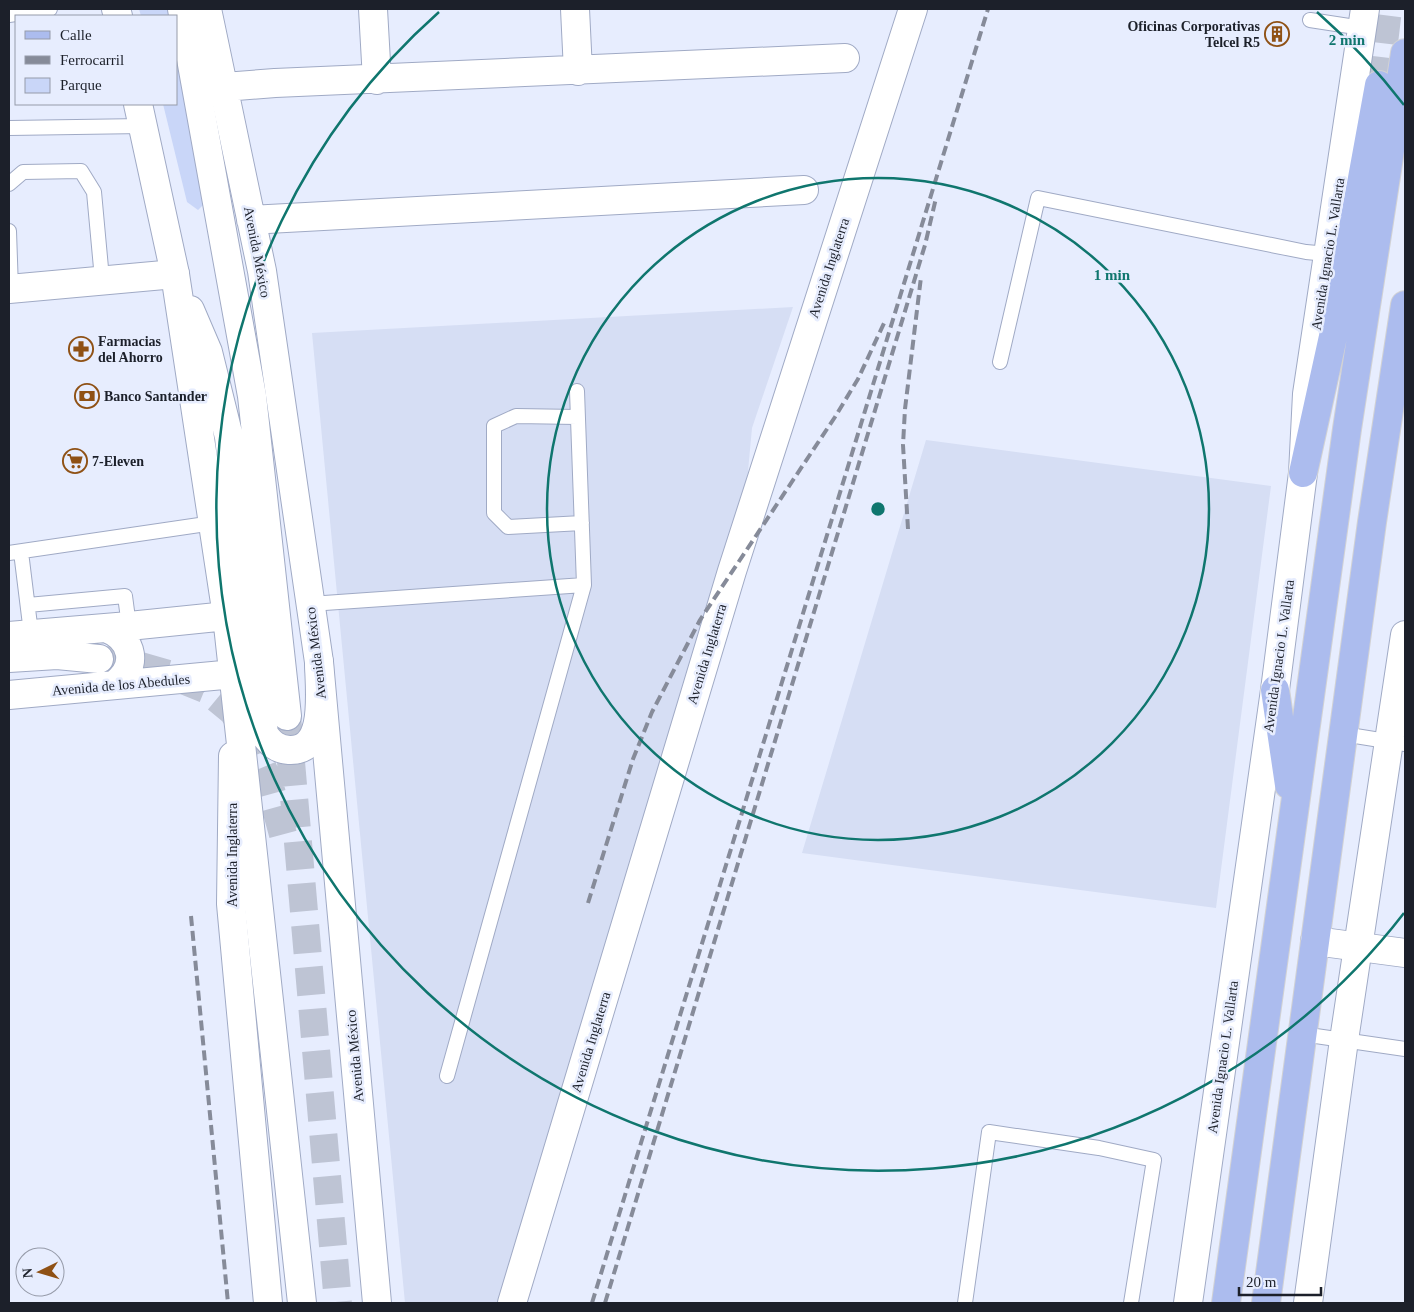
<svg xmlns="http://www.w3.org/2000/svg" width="1414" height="1312" viewBox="0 0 1414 1312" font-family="'Times New Roman',serif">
<rect width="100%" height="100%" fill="#e7edfe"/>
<path fill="#d6def4" d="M 793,307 L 752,428 L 742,536 L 507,1303 L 405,1303 L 312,333 Z
M 926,440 L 1271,486 L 1216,908 L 802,853 Z"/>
<path fill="#c9d6f8" d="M 139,9 L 175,9 L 209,199 L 198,210 L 187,202 L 163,104 L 176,104 L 176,16 L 141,16 Z"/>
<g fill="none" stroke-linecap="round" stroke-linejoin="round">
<path stroke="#bec4d4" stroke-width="28" stroke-dasharray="28 14" stroke-linecap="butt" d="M 99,659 L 137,665 L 168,674 L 205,689 L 233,712 L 252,742 L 269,783 L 284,838
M 287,716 L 338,1303"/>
<path stroke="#bec4d4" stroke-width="28" stroke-dasharray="28 14" stroke-linecap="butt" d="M 1379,85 L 1388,9"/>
<defs>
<path id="lane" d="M 9,15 L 50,9
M 1310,20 L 1362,28
M 9,128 L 143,126
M 9,184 L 23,172 L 81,171 L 94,192 L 102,279
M 9,231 L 11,289
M 1000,362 L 1038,198 L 1306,252 L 1328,254
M 577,417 L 516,416 L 494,426 L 494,513 L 508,527 L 582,523
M 21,552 L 31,633
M 9,553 L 213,523
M 310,604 L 584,585
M 28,605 L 125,596 L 129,626
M 1343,734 L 1405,744
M 1302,1034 L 1405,1049
M 447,1076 L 584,585 L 577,391
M 965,1303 L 989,1132 L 1099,1148 L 1154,1160 L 1131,1303"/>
<path id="street" d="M 207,9 L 262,271 L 319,662 L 377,1303
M 373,9 L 377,80
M 575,9 L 578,71
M 224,87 L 275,83 L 845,58
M 251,220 L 804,190
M 9,289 L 175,274
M 233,756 L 231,904 L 268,1303
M 1315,941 L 1405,953
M 512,1303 L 732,571 L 913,9"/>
<path id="secondary" d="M 116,9 L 118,16
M 182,9 L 252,396 L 287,716
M 138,104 L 175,274 L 227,616 L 302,1303
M 190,310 L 208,352 L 229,437 L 264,734 C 271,744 277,749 289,750 C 329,752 319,687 319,662
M 106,628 C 134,639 139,667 114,685
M 9,636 L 129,626 L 227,616
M 9,658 L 57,655 L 99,659
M 9,695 L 234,674
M 1188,1303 L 1275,690 L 1303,473 L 1307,394 L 1365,9
M 1308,1303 L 1344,1040 L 1405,635"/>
<path id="primary" d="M 1303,473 L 1334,332 L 1379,85
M 1275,690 L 1289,785
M 1226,1303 L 1347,429 L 1405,53
M 1266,1303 L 1372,522 L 1405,305"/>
</defs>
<use href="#lane" stroke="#a0aac5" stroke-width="16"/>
<use href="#street" stroke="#a0aac5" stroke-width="30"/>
<use href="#secondary" stroke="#a0aac5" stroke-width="30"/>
<use href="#primary" stroke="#d2d2d4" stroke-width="30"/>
<use href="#lane" stroke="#fff" stroke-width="14"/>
<use href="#street" stroke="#fff" stroke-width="28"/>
<use href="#secondary" stroke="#fff" stroke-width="28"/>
<use href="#primary" stroke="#acbcee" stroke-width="28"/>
<path stroke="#868b99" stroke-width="4" stroke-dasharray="10 5" stroke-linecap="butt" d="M 908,529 L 903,445 L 905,409 L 921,277
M 588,903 L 633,759 L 652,712 L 700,620 L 835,417 L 858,379 L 885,321
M 191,916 L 228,1303
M 592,1303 L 988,9
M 605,1303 L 925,245 L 936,198"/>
</g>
<g fill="none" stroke="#0f766e" stroke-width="2.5">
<circle cx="878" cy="509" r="331"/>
<path d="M1404 913A663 663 0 1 1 439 12M1317 12A663 663 0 0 1 1404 105"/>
</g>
<defs>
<symbol id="building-ring" viewBox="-11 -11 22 22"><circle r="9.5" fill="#e7edfe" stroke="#8f5115" stroke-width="1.5"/><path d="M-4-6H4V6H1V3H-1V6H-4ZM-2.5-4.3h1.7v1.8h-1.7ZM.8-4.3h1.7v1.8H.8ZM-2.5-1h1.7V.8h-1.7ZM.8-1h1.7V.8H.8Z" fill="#8f5115"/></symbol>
<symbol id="pharmacy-ring" viewBox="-11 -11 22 22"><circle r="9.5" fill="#e7edfe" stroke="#8f5115" stroke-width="1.5"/><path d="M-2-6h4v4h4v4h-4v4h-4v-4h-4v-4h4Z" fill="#8f5115"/></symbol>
<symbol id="bank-ring" viewBox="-11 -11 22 22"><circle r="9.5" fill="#e7edfe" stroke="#8f5115" stroke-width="1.5"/><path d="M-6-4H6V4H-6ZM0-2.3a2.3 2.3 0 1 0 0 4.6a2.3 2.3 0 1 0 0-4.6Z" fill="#8f5115"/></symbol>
<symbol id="supermarket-ring" viewBox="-11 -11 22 22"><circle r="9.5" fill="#e7edfe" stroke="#8f5115" stroke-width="1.5"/><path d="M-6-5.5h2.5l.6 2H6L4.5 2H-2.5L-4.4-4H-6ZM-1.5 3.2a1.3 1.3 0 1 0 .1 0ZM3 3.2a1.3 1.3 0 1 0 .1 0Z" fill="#8f5115"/></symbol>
</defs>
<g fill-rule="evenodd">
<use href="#building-ring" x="1263" y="20" width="28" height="28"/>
<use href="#pharmacy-ring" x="67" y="335" width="28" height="28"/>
<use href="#bank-ring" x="73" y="382" width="28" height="28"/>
<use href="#supermarket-ring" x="61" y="447" width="28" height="28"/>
</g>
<g text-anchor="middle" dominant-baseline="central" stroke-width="5" stroke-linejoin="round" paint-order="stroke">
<g font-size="14" font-weight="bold" fill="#1c202a" stroke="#e7edfe" text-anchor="start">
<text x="1260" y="26" text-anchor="end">Oficinas Corporativas<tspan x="1260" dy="16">Telcel R5</tspan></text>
<text x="98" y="341">Farmacias<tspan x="98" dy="16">del Ahorro</tspan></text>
<text x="104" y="396">Banco Santander</text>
<text x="92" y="461">7-Eleven</text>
</g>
<g font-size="14" fill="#1c202a" stroke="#e7edfe">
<text transform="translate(257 252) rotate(79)">Avenida México</text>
<text transform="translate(1328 254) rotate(-81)">Avenida Ignacio L. Vallarta</text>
<text transform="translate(829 268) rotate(-72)">Avenida Inglaterra</text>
<text transform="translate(316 653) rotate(-97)">Avenida México</text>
<text transform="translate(707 654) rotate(-73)">Avenida Inglaterra</text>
<text transform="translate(1279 656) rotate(-82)">Avenida Ignacio L. Vallarta</text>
<text transform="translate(121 685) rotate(-5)">Avenida de los Abedules</text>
<text transform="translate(232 855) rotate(-90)">Avenida Inglaterra</text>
<text transform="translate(591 1042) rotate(-73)">Avenida Inglaterra</text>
<text transform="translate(355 1056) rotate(-95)">Avenida México</text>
<text transform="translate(1223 1057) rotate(-82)">Avenida Ignacio L. Vallarta</text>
</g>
</g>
<circle cx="878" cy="509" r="8" fill="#0f766e" stroke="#e7edfe" stroke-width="2.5"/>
<g font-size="15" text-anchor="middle" font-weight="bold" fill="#0f766e" stroke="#e7edfe" stroke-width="5" stroke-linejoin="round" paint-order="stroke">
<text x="1347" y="45">2 min</text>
<text x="1112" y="280">1 min</text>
</g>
<rect width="1414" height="1312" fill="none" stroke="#1c202a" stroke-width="20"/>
<rect x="15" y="15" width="162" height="90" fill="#e7edfe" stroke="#969ba9"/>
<rect x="25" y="31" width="25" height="8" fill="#acbcee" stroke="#969ba9"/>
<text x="60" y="40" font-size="15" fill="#1c202a">Calle</text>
<rect x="25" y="56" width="25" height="8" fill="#868b99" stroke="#969ba9"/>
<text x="60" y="65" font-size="15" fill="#1c202a">Ferrocarril</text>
<rect x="25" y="78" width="25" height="15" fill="#c9d6f8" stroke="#969ba9"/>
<text x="60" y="90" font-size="15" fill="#1c202a">Parque</text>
<g transform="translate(40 1272) rotate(265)"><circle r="24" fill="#e7edfe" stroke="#969ba9"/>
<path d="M0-4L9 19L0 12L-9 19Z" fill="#8f5115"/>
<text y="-8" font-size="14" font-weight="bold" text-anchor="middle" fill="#1c202a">N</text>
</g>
<path d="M1239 1287v8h82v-8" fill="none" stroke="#1c202a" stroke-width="2.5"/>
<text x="1246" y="1287" font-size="15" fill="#1c202a" stroke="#e7edfe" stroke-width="4" paint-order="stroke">20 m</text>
</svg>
